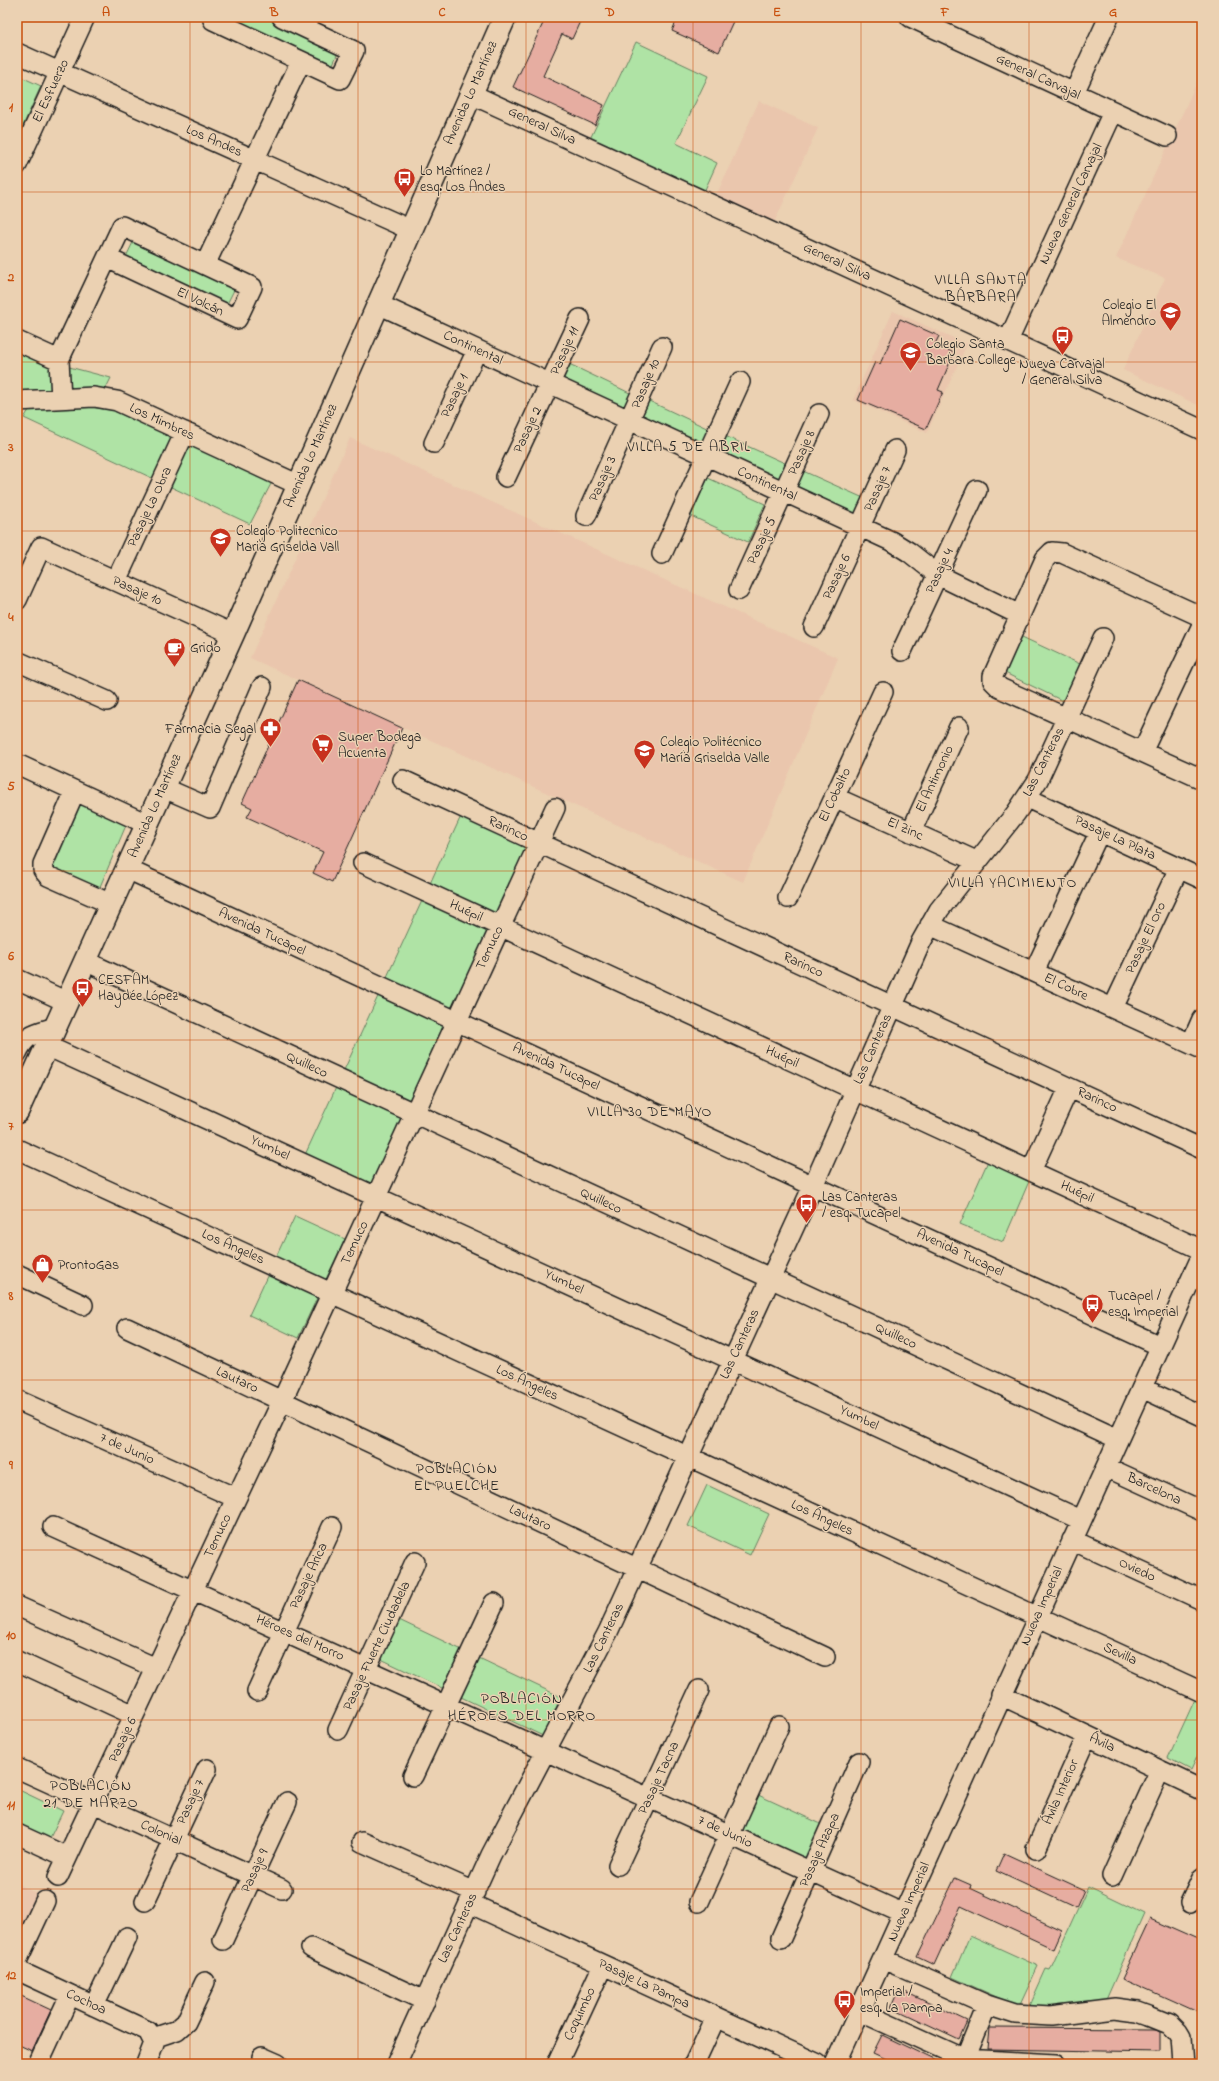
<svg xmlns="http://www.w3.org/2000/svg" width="1219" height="2081" viewBox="0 0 1219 2081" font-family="'Indie Flower',sans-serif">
<rect width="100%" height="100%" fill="#ebd1b2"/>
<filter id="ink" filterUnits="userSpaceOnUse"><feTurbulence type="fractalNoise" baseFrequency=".025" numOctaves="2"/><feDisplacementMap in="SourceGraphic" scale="8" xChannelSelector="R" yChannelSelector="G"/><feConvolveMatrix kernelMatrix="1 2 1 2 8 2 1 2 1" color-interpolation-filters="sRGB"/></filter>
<g filter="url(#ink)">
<path fill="#eac6ad" d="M 1202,71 L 1202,407 L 1123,370 L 1165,278 L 1116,258 Z
M 759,101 L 818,128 L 773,225 L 715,198 Z
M 893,311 L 967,344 L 927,433 L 853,400 Z
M 350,438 L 838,658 L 743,882 L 250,658 Z
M 17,1884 L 38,1894 L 17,1940 Z"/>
<path fill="#afe3a5" stroke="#668060" d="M 231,17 L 273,17 L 340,48 L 330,71 L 227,24 Z
M 636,42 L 708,76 L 676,143 L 717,163 L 703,194 L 589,141 Z
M 17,75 L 41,86 L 17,139 Z
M 136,236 L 237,284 L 225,308 L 124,261 Z
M 17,347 L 54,363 L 111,378 L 105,390 L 21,393 L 17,391 Z
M 567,363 L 636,396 L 628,414 L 559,382 Z
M 647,400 L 713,431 L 705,448 L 640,418 Z
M 61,403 L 112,410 L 272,482 L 250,524 L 24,418 L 29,410 Z
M 723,435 L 789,465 L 781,482 L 715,452 Z
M 803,471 L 868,500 L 859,519 L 795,489 Z
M 708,478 L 765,504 L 748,542 L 691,516 Z
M 1022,637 L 1080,664 L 1063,701 L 1005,673 Z
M 78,803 L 127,823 L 99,889 L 51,868 Z
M 462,814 L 529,845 L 376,1191 L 304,1157 Z
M 988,1161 L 1030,1179 L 1003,1242 L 960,1224 Z
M 295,1216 L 345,1239 L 298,1338 L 249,1315 Z
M 707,1485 L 769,1514 L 750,1555 L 688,1526 Z
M 399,1620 L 561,1697 L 543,1736 L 381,1659 Z
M 1202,1684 L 1202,1746 L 1191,1770 L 1168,1758 Z
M 17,1789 L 63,1811 L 47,1844 L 17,1831 Z
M 756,1794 L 821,1824 L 806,1859 L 740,1829 Z
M 1088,1887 L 1144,1914 L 1105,2002 L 1028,2009 L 1046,1969 L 1050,1970 Z
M 970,1935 L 1038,1966 L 1019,2007 L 952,1977 Z"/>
<path fill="#e6ada1" stroke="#1c1c1c" d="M 546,17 L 582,17 L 572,39 L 562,34 L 543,76 L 604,105 L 595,125 L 513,87 Z
M 678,17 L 735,17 L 719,52 L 672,31 Z
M 900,319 L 939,336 L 935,344 L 954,353 L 938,390 L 943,392 L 926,429 L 858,400 L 875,362 L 880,364 Z
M 298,680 L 402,728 L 332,882 L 313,873 L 323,852 L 247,817 L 252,808 L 242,803 Z
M 1004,1853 L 1084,1890 L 1076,1908 L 996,1871 Z
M 955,1878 L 971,1885 L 970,1888 L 1062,1931 L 1054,1949 L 961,1906 L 934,1965 L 917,1957 Z
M 1150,1919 L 1202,1942 L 1202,2015 L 1122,1979 Z
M 899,1989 L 967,2021 L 959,2039 L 891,2007 Z
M 17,1994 L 51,2010 L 32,2051 L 17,2044 Z
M 990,2028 L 1156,2029 L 1160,2031 L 1160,2052 L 988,2049 Z
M 882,2035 L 943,2064 L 897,2064 L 873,2053 Z"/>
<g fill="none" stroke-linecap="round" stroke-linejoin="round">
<defs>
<path id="minor" d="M 214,17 L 213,20 L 340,79 L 354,51 L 282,17
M 910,17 L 1167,136
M 17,53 L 411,230
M 1074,93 L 1109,17
M 471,94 L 1202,430
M 17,165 L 85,17
M 122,226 L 252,287 L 237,319 L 107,258 Z
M 205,265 L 301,61
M 378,304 L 891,541 L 909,552 L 938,575 L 1020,615
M 17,341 L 59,360
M 1008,341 L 1113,112
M 61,399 L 59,360 L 107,258
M 17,401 L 94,397 L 117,401 L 299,485
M 434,443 L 477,350
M 506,477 L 580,319
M 586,516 L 662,347
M 662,554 L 740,382
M 116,581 L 185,432
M 739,590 L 819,414
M 17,600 L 41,547 L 233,634
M 1202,617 L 1062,553 L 1052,552 L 1045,559 L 993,676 L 993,681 L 1000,688 L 1202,779
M 814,627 L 895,450
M 902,651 L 977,490
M 17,661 L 107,701
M 1142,752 L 1202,625
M 17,764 L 147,824
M 403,780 L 1202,1149
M 164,788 L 210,808 L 262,687
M 75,791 L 43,864 L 43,870 L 48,876 L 111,904
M 834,797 L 976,861
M 1027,798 L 1202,879
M 911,832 L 959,727
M 363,863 L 1202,1250
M 127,869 L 1160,1346
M 788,898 L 883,692
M 930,925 L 1202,1049
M 85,961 L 1118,1439
M 1034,972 L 1100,831
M 17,979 L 67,1002
M 1113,1008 L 1179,868
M 1191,1044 L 1202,1019
M 47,1046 L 1081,1520
M 17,1053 C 26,1033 36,1033 56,1027
M 17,1149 L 1202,1692
M 1031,1171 L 1069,1088
M 17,1274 L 83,1305
M 127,1328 L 825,1657
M 1142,1388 L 1202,1416
M 17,1400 L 236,1498
M 1106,1467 L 1202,1511
M 53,1527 L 904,1914
M 1072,1540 L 1202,1600
M 17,1606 L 156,1668
M 17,1661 L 134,1715
M 257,1691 L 332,1527
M 1001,1695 L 1202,1790
M 338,1730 L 415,1562
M 17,1768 L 282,1889
M 413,1776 L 494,1603
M 17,1834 L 67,1857
M 362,1842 L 475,1892
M 1036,1849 L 1087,1736
M 618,1865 L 699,1690
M 1112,1876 L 1160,1770
M 58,1877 L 282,1401 L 555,808
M 145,1901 L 207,1769
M 699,1902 L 779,1726
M 469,1903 L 818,2064
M 1190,1903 L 1202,1878
M 781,1938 L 859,1762
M 223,1940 L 287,1802
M 311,1948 L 425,2001
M 883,1959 L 987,2005 L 1015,2014 L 1051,2016 L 1115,2008 L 1138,2011 L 1149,2015 L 1169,2023 L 1178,2032 L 1181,2037 L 1183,2064
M 17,1961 L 45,1901
M 17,1970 L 148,2031 L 154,2043 L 146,2064
M 94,2006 L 127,1937
M 859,2011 L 965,2059 L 1056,2064
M 153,2038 L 177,2030 L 186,2022 L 205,1982
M 262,2057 L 278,2064
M 965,2059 L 987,2005
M 38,2064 L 70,1995
M 396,2064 L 491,1855 L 608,1632 L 813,1186 L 921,942 L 939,910 L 1016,813 L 1038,780 L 1103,638
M 557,2064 L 603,1965
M 694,2064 L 716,2017
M 835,2064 L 1202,1255"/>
<path id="major" d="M 17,1112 L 233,634 L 505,17"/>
</defs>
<use href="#minor" stroke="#1c1c1c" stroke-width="22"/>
<use href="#major" stroke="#1c1c1c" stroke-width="25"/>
<use href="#minor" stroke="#ebd1b2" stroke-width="19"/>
<use href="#major" stroke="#ebd1b2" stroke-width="22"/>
</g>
</g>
<path fill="none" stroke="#c9500e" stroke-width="1" stroke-opacity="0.55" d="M 190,17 L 190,2064M 358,17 L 358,2064M 526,17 L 526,2064M 693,17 L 693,2064M 861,17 L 861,2064M 1029,17 L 1029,2064M 17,192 L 1202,192M 17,362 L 1202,362M 17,531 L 1202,531M 17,701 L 1202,701M 17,871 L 1202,871M 17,1040 L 1202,1040M 17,1210 L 1202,1210M 17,1380 L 1202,1380M 17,1550 L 1202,1550M 17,1720 L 1202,1720M 17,1889 L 1202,1889"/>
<defs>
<symbol id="bus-pin" viewBox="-11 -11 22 30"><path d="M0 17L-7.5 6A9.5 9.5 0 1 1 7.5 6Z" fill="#c8321e" stroke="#ebd1b2"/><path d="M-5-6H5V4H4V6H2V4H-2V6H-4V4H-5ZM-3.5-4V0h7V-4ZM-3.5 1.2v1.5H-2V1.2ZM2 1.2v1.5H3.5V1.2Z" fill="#fff"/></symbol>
<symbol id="school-pin" viewBox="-11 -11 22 30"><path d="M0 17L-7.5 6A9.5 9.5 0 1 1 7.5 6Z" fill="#c8321e" stroke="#ebd1b2"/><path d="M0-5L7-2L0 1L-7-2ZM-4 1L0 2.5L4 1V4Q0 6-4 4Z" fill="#fff"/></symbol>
<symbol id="cafe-pin" viewBox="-11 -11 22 30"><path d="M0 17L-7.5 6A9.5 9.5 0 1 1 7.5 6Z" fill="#c8321e" stroke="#ebd1b2"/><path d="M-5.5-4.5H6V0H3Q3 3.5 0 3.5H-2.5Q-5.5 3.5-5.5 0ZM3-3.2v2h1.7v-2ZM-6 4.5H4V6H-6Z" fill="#fff"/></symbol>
<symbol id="pharmacy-pin" viewBox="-11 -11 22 30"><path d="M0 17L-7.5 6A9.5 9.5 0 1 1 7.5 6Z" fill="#c8321e" stroke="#ebd1b2"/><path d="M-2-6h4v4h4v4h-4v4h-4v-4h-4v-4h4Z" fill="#fff"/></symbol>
<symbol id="supermarket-pin" viewBox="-11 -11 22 30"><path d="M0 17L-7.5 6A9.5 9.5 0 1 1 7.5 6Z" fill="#c8321e" stroke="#ebd1b2"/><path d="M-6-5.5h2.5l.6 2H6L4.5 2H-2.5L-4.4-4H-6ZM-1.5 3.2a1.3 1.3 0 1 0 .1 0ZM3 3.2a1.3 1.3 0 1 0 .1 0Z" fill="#fff"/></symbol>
<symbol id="shop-pin" viewBox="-11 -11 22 30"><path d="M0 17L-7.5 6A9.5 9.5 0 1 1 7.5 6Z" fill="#c8321e" stroke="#ebd1b2"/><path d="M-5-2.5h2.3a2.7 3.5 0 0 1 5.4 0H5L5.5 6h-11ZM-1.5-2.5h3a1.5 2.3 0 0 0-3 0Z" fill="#fff"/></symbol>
</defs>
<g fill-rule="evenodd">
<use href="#bus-pin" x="392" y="166" width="25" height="34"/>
<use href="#school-pin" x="1158" y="300" width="25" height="34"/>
<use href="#bus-pin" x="1050" y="324" width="25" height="34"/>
<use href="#school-pin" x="898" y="340" width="25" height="34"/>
<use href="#school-pin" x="208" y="526" width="25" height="34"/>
<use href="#cafe-pin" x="162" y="636" width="25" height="34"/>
<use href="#pharmacy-pin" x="258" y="716" width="25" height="34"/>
<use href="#supermarket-pin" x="310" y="732" width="25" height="34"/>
<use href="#school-pin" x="632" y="738" width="25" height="34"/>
<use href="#bus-pin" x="70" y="976" width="25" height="34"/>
<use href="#bus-pin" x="794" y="1192" width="25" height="34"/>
<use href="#shop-pin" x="30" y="1252" width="25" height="34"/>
<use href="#bus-pin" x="1080" y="1292" width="25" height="34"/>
<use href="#bus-pin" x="832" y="1988" width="25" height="34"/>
</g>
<g text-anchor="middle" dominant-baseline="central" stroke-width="3" stroke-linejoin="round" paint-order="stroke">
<g font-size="14" fill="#1c1c1c" stroke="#ebd1b2">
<text transform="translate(1038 77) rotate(25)">General Carvajal</text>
<text transform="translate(51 91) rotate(-65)">El Esfuerzo</text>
<text transform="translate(471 93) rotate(-66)">Avenida Lo Martínez</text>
<text transform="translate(542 126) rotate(25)">General Silva</text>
<text transform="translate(214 141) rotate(24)">Los Andes</text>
<text transform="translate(1071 204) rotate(-65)">Nueva General Carvajal</text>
<text transform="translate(837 262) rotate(25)">General Silva</text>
<text transform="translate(200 302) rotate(25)">El Volcán</text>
<text transform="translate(473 348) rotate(25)">Continental</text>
<text transform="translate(565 351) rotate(-66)">Pasaje 11</text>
<text transform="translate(646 384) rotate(-67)">Pasaje 10</text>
<text transform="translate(455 396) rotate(-65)">Pasaje 1</text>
<text transform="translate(162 422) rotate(25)">Los Mimbres</text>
<text transform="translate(528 430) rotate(-65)">Pasaje 2</text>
<text transform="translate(802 453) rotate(-66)">Pasaje 8</text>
<text transform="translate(311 456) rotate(-66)">Avenida Lo Martínez</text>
<text transform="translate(603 479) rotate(-66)">Pasaje 3</text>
<text transform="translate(767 484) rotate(25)">Continental</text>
<text transform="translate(878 489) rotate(-66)">Pasaje 7</text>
<text transform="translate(150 507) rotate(-65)">Pasaje La Obra</text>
<text transform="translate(762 541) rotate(-65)">Pasaje 5</text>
<text transform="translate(940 571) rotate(-65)">Pasaje 4</text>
<text transform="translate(837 577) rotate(-65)">Pasaje 6</text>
<text transform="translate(137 591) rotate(24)">Pasaje 10</text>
<text transform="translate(1044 762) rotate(-63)">Las Canteras</text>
<text transform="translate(935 779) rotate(-65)">El Antimonio</text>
<text transform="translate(835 795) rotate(-65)">El Cobalto</text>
<text transform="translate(155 806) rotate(-66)">Avenida Lo Martínez</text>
<text transform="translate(508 829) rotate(25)">Rarinco</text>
<text transform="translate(905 829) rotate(24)">El Zinc</text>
<text transform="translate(1115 838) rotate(25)">Pasaje La Plata</text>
<text transform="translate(466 911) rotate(25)">Huépil</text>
<text transform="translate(262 932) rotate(25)">Avenida Tucapel</text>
<text transform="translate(1146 938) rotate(-65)">Pasaje El Oro</text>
<text transform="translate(490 948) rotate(-65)">Temuco</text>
<text transform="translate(803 965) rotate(25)">Rarinco</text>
<text transform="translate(1066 987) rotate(25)">El Cobre</text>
<text transform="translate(873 1049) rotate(-66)">Las Canteras</text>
<text transform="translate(782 1057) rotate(25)">Huépil</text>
<text transform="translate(307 1065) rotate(25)">Quilleco</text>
<text transform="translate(556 1067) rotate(25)">Avenida Tucapel</text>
<text transform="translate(1097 1100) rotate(25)">Rarinco</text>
<text transform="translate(270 1148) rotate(25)">Yumbel</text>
<text transform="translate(1077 1192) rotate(25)">Huépil</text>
<text transform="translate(601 1201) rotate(25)">Quilleco</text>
<text transform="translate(355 1243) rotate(-65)">Temuco</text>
<text transform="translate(233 1247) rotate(24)">Los Ángeles</text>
<text transform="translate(960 1253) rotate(25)">Avenida Tucapel</text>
<text transform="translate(564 1282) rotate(25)">Yumbel</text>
<text transform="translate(896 1336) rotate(25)">Quilleco</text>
<text transform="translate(740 1344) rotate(-65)">Las Canteras</text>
<text transform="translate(237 1380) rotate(25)">Lautaro</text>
<text transform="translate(527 1383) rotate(25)">Los Ángeles</text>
<text transform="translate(859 1418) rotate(25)">Yumbel</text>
<text transform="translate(127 1449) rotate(24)">7 de Junio</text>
<text transform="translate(1154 1489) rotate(25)">Barcelona</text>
<text transform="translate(530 1518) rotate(25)">Lautaro</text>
<text transform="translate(822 1518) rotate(25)">Los Ángeles</text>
<text transform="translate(218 1536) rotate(-65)">Temuco</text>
<text transform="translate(1137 1570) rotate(25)">Oviedo</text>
<text transform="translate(309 1576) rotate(-65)">Pasaje Arica</text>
<text transform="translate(1042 1606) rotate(-66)">Nueva Imperial</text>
<text transform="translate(300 1638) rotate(24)">Héroes del Morro</text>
<text transform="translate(604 1638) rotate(-64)">Las Canteras</text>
<text transform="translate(377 1646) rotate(-65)">Pasaje Fuerte Ciudadela</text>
<text transform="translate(1120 1654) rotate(25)">Sevilla</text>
<text transform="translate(123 1740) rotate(-65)">Pasaje 6</text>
<text transform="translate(1102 1743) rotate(25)">Ávila</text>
<text transform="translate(659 1778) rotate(-65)">Pasaje Tacna</text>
<text transform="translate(1061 1792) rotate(-66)">Ávila Interior</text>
<text transform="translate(191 1802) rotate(-65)">Pasaje 7</text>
<text transform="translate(725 1832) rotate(25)">7 de Junio</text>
<text transform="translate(161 1833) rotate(24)">Colonial</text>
<text transform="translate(820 1850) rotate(-66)">Pasaje Azapa</text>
<text transform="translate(255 1871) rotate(-65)">Pasaje 9</text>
<text transform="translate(909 1902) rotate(-66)">Nueva Imperial</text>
<text transform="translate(458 1928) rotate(-65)">Las Canteras</text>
<text transform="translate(644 1984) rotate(25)">Pasaje La Pampa</text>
<text transform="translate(86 2002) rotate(25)">Cochoa</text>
<text transform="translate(580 2014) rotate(-65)">Coquimbo</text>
</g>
<g font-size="14" fill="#1c1c1c" stroke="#ebd1b2" text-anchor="start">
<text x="420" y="171">Lo Martínez /<tspan x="420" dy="16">esq. Los Andes</tspan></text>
<text x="1156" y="305" text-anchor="end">Colegio El<tspan x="1156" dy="16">Almendro</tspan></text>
<text x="926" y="344">Colegio Santa<tspan x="926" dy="16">Barbara College</tspan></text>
<text x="1062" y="364" text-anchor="middle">Nueva Carvajal<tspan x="1062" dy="16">/ General Silva</tspan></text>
<text x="236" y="531">Colegio Politecnico<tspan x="236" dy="16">Maria Griselda Vall</tspan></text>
<text x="190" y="648">Grido</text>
<text x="256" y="729" text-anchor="end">Farmacia Segal</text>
<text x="338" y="737">Super Bodega<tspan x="338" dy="16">Acuenta</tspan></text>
<text x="660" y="742">Colegio Politécnico<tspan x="660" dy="16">María Griselda Valle</tspan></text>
<text x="98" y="980">CESFAM<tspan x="98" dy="16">Haydée López</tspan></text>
<text x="822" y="1197">Las Canteras<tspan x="822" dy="16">/ esq. Tucapel</tspan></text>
<text x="58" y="1265">ProntoGas</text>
<text x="1108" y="1296">Tucapel /<tspan x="1108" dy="16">esq. Imperial</tspan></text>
<text x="860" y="1992">Imperial /<tspan x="860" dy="16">esq. La Pampa</tspan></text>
</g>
<g font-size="15" letter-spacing="1" fill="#1c1c1c" stroke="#ebd1b2">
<text x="981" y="280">VILLA SANTA<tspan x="981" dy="17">BÁRBARA</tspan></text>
<text x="689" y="447">VILLA 5 DE ABRIL</text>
<text x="1013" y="883">VILLA YACIMIENTO</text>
<text x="650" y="1112">VILLA 30 DE MAYO</text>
<text x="457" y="1469">POBLACIÓN<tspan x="457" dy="17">EL PUELCHE</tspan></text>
<text x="522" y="1699">POBLACIÓN<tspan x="522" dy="17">HÉROES DEL MORRO</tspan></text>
<text x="91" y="1786">POBLACIÓN<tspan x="91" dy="17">21 DE MARZO</tspan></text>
</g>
</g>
<rect width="1219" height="2081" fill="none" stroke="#ebd1b2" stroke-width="44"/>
<rect x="22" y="22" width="1175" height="2037" fill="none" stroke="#c9500e" stroke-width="1.5"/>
<g font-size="13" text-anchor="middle" font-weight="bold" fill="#c9500e">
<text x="106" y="16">A</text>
<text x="274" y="16">B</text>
<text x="442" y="16">C</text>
<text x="610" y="16">D</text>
<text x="777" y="16">E</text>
<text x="945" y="16">F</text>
<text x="1113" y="16">G</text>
<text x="11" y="111">1</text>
<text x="11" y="281">2</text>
<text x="11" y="451">3</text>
<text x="11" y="621">4</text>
<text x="11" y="790">5</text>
<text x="11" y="960">6</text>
<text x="11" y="1130">7</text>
<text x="11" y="1300">8</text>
<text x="11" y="1469">9</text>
<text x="11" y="1639">10</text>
<text x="11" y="1809">11</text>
<text x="11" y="1979">12</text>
</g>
</svg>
